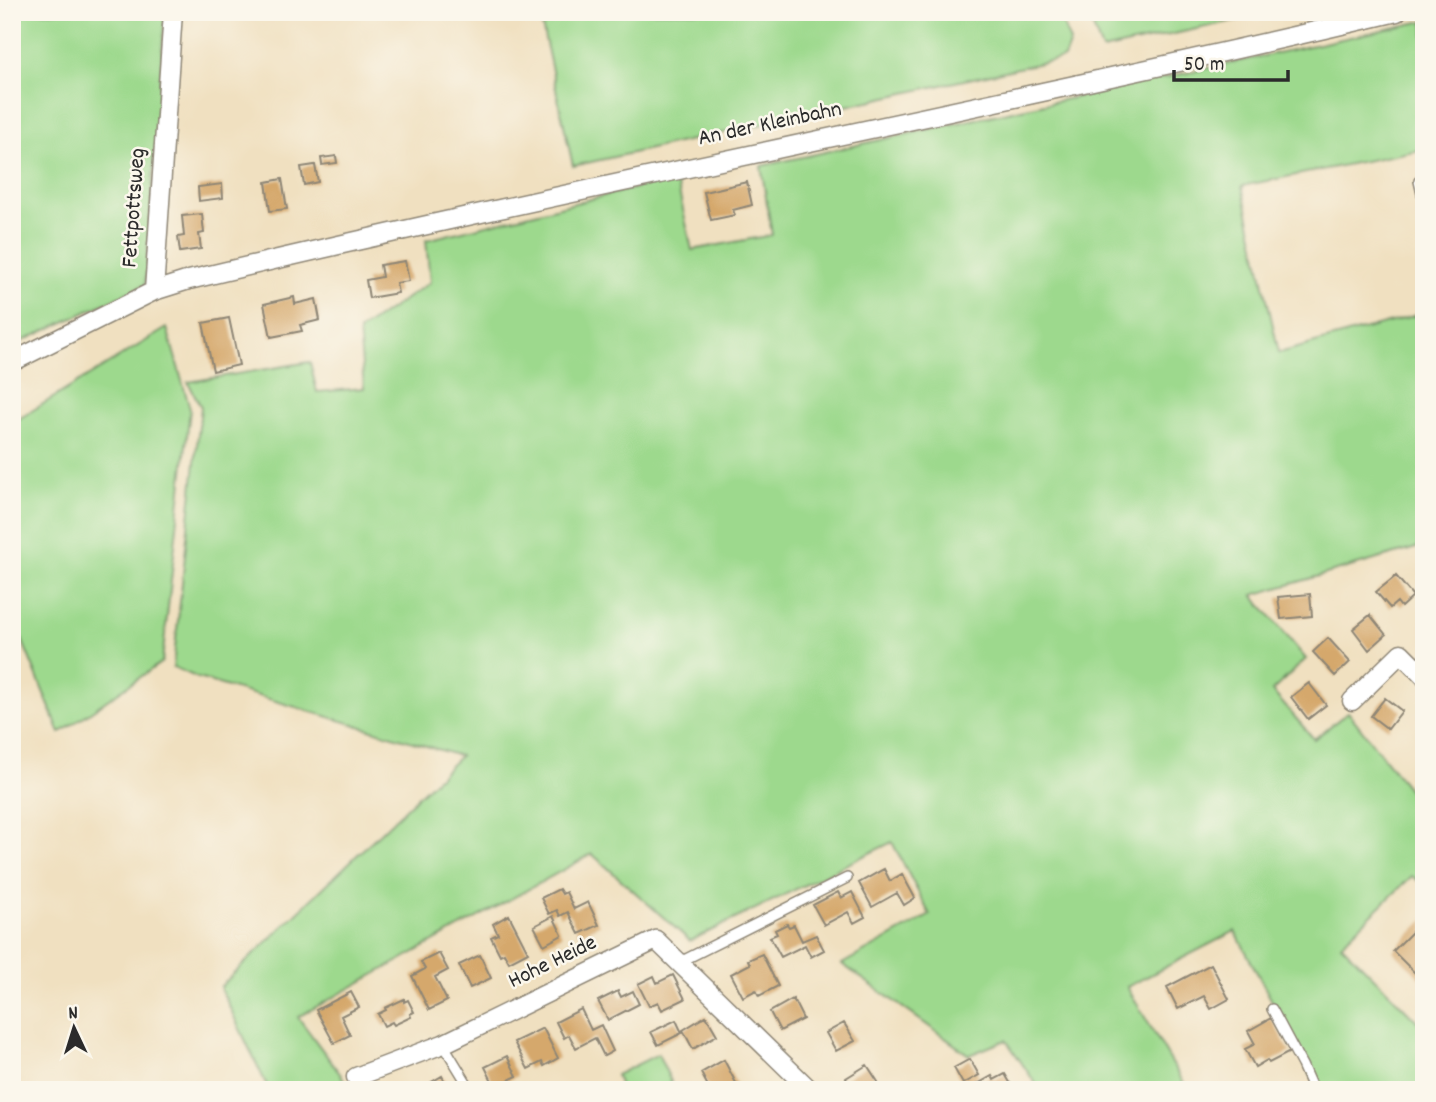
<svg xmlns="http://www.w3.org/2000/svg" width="1436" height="1102" viewBox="0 0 1436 1102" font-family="Dekko,sans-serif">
<rect width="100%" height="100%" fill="#fbf7ec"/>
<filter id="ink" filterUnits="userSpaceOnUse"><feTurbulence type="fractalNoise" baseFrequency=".0143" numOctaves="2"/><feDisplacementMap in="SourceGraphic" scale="14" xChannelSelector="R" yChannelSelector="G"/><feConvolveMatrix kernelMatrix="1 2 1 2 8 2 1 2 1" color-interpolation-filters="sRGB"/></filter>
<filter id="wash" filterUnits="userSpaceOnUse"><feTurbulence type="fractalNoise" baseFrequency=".00686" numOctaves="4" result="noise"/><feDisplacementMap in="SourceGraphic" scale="28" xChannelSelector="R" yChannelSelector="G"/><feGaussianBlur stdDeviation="1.57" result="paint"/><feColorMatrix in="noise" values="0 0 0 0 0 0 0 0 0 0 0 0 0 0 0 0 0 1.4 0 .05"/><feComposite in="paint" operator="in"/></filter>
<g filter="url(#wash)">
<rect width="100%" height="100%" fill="#f0e0c0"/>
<path fill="#9dd98d" stroke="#64825c" stroke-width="2" d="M 12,12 L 165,12 L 145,285 L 12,346 Z
M 539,12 L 1058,12 L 1070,42 L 1064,58 L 573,166 Z
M 1087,12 L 1273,12 L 1102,50 Z
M 1424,21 L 1424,149 L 1242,186 L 1279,353 L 1424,313 L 1424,457 L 1422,459 L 1424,461 L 1424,542 L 1416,548 L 1253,595 L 1306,659 L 1272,691 L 1314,739 L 1348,712 L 1417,800 L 1424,806 L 1424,885 L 1412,876 L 1341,944 L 1424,1028 L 1424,1090 L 1319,1090 L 1235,931 L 1127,987 L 1185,1085 L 1178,1090 L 1040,1090 L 1006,1040 L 969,1055 L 842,964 L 930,915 L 892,842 L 690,941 L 592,854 L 298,1017 L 352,1090 L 269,1090 L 220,987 L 460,756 L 198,678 L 173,667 L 201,407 L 188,382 L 310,362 L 317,392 L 364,388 L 359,331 L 430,282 L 426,240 L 676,178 L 692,250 L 772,235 L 761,166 Z
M 167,328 L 190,409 L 162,662 L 60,733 L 12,615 L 12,423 Z
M 658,1054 L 675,1090 L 621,1090 L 616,1075 Z"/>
<g id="blocks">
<path fill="#d5a86c" d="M 336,156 L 337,163 L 322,165 L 321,158 Z
M 315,165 L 318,182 L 304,185 L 301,167 Z
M 282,179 L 287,209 L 270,211 L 266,182 Z
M 747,182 L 752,205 L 733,210 L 735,215 L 711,220 L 704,192 Z
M 222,184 L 223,198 L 199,201 L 198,187 Z
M 202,214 L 204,233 L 199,234 L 201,249 L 180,252 L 178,237 L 184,236 L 182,216 Z
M 405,261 L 409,281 L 396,283 L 398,293 L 369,298 L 366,280 L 382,277 L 380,265 Z
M 294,297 L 295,304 L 316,299 L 320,320 L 300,325 L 302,331 L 271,337 L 264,304 Z
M 229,318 L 239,365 L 213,371 L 203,323 Z
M 1396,576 L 1413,596 L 1401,607 L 1397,602 L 1390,608 L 1376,592 Z
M 1310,594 L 1312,616 L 1281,619 L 1278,597 Z
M 1370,615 L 1386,635 L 1369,650 L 1353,629 Z
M 1328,638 L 1350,662 L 1335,676 L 1313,652 Z
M 1309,683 L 1326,705 L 1308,719 L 1291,697 Z
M 1385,698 L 1402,711 L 1388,729 L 1371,716 Z
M 884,869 L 890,881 L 902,874 L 915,898 L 904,905 L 897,893 L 872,907 L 859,883 Z
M 559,889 L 562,894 L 566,892 L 574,909 L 588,902 L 599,925 L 579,934 L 568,912 L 560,916 L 557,910 L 549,914 L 541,898 Z
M 838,892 L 841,898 L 852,892 L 865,917 L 854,923 L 848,912 L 824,925 L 813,905 Z
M 509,915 L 528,952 L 509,962 L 504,953 L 500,955 L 491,937 L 498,934 L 493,924 Z
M 553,916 L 562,935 L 544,945 L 534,926 Z
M 1424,920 L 1424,979 L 1422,980 L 1393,951 Z
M 787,924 L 789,927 L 794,925 L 802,941 L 816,935 L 824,950 L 811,957 L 805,945 L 781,957 L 770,937 L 777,934 L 775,930 Z
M 439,953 L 448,970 L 435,977 L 447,1001 L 429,1010 L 412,976 L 425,969 L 421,962 Z
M 762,954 L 778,986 L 759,996 L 756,990 L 743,997 L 731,974 L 750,964 L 748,960 Z
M 480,955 L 491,978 L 470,988 L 459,965 Z
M 1211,964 L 1229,999 L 1211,1009 L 1204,996 L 1178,1009 L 1167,987 Z
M 673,975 L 685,999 L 662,1010 L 658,1002 L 649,1006 L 638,984 L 654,976 L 657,983 Z
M 618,991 L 621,997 L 633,991 L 639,1004 L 608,1020 L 598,1001 Z
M 351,992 L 359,1007 L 341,1016 L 350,1035 L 334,1043 L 316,1010 Z
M 404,999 L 404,1002 L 408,1000 L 414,1012 L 410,1014 L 411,1017 L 394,1025 L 392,1022 L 384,1026 L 378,1014 L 386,1010 L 385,1008 Z
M 793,999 L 803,1019 L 780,1031 L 770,1012 Z
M 581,1009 L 591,1030 L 601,1025 L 613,1051 L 604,1056 L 595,1038 L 576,1048 L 569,1035 L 564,1038 L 556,1022 Z
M 706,1016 L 717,1035 L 693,1049 L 683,1030 Z
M 1271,1018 L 1290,1052 L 1269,1063 L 1267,1060 L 1255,1067 L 1245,1049 L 1255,1044 L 1248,1031 Z
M 676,1020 L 682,1033 L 658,1045 L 651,1032 Z
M 844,1023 L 855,1041 L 836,1051 L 826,1033 Z
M 543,1028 L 558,1058 L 544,1066 L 542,1062 L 528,1069 L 514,1042 Z
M 507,1056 L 517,1076 L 495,1087 L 485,1067 Z
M 970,1059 L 979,1075 L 963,1084 L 954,1068 Z
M 724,1060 L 738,1087 L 733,1090 L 710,1090 L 701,1073 Z
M 867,1065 L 878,1082 L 866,1090 L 853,1090 L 846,1078 Z
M 1005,1074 L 1012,1086 L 1006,1090 L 978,1090 L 976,1085 L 992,1076 L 994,1080 Z
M 442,1076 L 449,1090 L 418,1090 Z"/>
</g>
</g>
<g filter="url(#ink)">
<use href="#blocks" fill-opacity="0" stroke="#8e8676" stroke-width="2"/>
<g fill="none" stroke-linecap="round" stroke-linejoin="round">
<defs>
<path id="lane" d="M 1419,181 L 1424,202
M 680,962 L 847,878
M 1272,1009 L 1302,1065 L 1313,1090
M 443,1044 L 471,1090"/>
<path id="street" d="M 154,291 L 173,12
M 12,362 L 154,291 L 189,280 C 590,184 996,107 1397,12
M 1352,701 L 1401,653 L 1424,676
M 356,1077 L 443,1044 L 656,940 L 810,1090"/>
</defs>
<use href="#lane" stroke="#8e8676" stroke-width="12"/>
<use href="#street" stroke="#8e8676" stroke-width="21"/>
<use href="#lane" stroke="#fff" stroke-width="9"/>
<use href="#street" stroke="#fff" stroke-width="18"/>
</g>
</g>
<g text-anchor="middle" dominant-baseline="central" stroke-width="5" stroke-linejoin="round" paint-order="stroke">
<g font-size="23" fill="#2b2b2b" stroke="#fbf7ec">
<text transform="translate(770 125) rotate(-12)">An der Kleinbahn</text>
<text transform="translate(135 208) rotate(-86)">Fettpottsweg</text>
<text transform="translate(553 963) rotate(-26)">Hohe Heide</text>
</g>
</g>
<rect width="1436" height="1102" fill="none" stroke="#fbf7ec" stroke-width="42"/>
<g transform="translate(74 1028) rotate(356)" stroke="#fbf7ec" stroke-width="5" paint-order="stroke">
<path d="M0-5L12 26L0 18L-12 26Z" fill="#2b2b2b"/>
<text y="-10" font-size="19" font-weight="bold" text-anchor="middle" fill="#2b2b2b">N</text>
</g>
<path d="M1174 70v10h114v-10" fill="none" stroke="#2b2b2b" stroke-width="3.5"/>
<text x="1184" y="70" font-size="21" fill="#2b2b2b" stroke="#fbf7ec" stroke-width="5" paint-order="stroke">50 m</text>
</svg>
